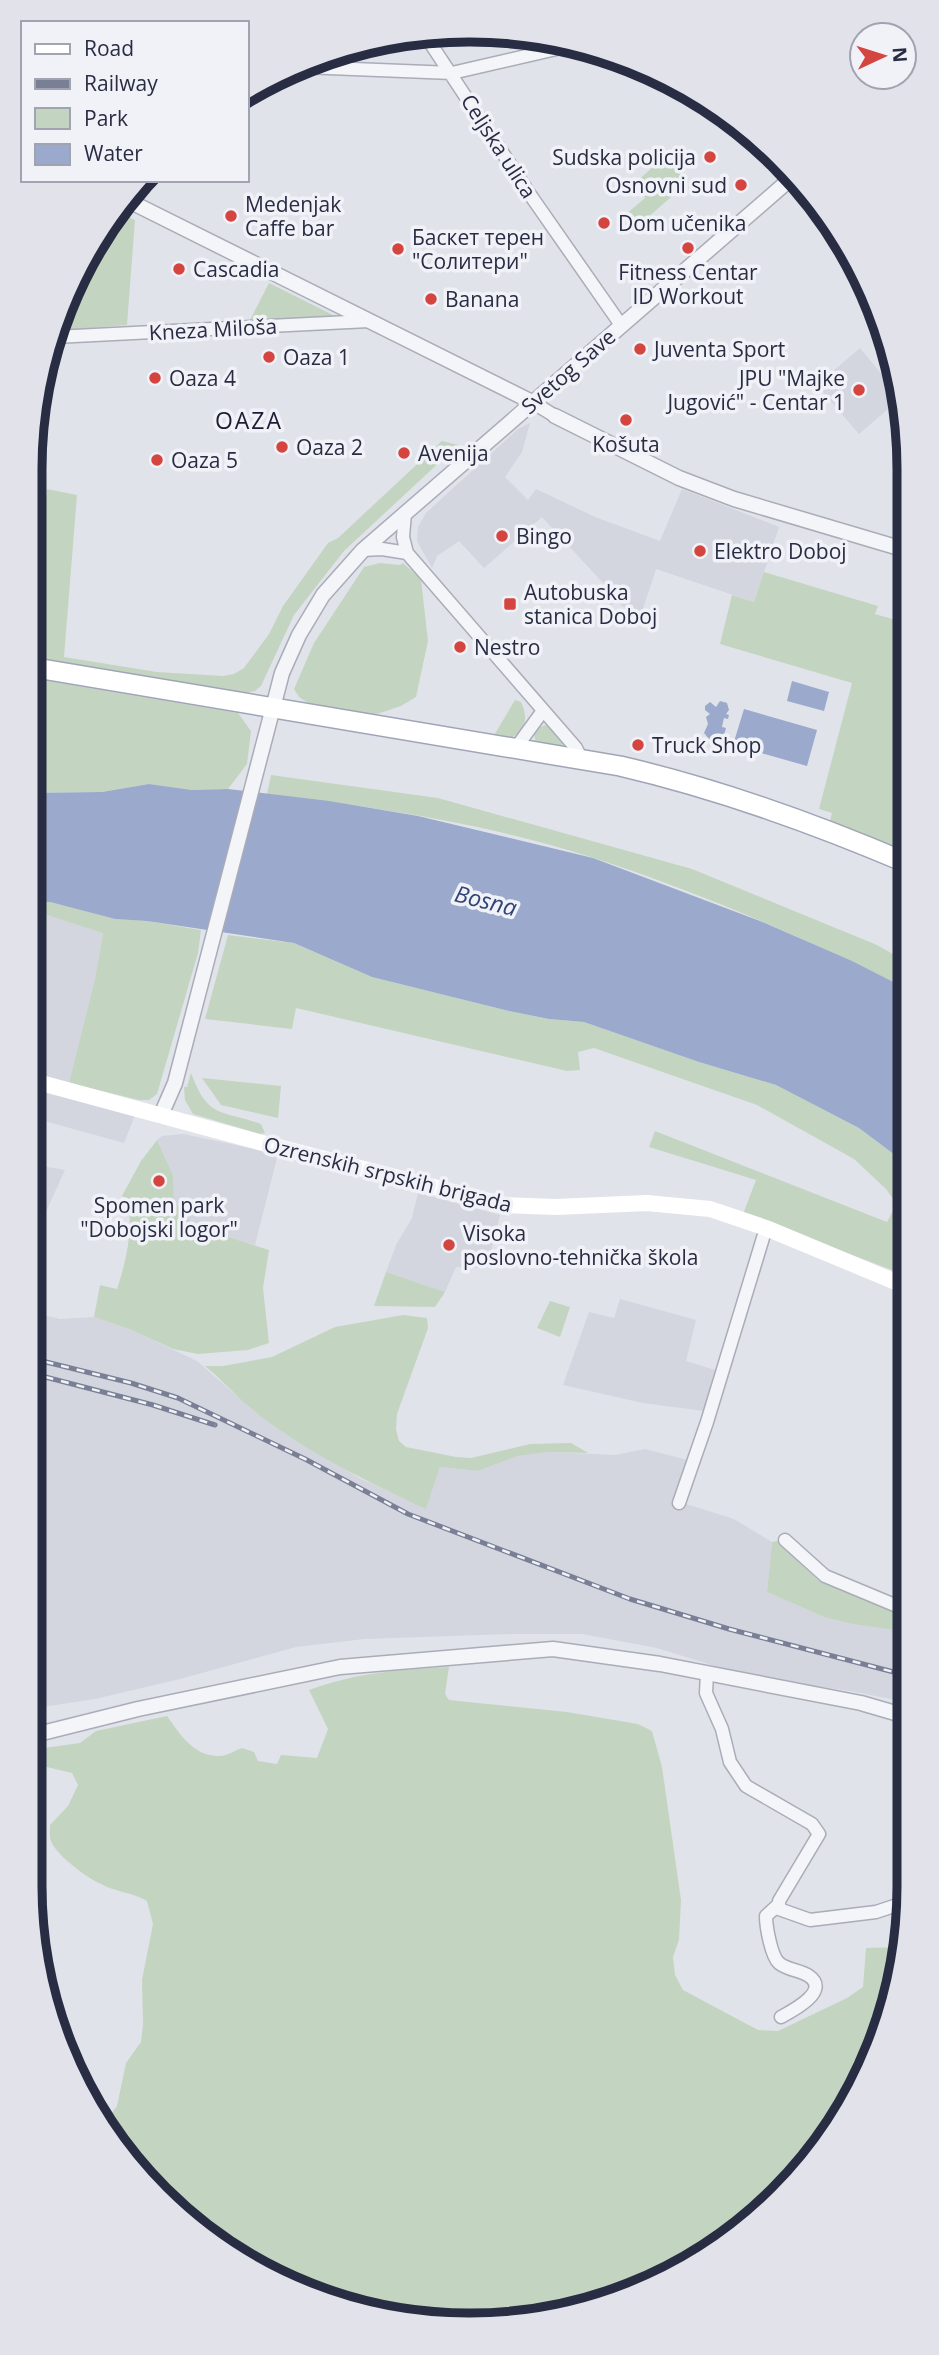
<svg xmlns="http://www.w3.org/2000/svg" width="939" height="2355" viewBox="0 0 939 2355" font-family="'Open Sans',sans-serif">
<rect width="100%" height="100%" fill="#e1e3ea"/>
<path fill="#d3d5df" d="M 860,348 L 901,398 L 859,434 L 817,385 Z
M 530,423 L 522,452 L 505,477 L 528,500 L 536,489 L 595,517 L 660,541 L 682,489 L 779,527 L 754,602 L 656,569 L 639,621 L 619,603 L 609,605 L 608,592 L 603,583 L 542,517 L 484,568 L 459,541 L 437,556 L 432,568 L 417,541 L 418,527 L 426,513 L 518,429 Z
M 30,913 L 41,913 L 103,932 L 95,979 L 69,1083 L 30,1072 Z
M 30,1087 L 135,1115 L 124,1143 L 30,1117 Z
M 183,1134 L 278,1154 L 255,1245 L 194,1227 L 174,1201 L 173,1175 L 157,1140 L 162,1136 Z
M 30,1164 L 65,1170 L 30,1247 Z
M 418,1193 L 500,1215 L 488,1264 L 480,1268 L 456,1267 L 445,1292 L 386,1272 L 396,1245 L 412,1218 Z
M 620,1299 L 696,1320 L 686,1361 L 715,1370 L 704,1411 L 643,1403 L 563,1385 L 589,1312 L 614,1318 Z
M 30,1312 L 60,1319 L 94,1317 L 129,1329 L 197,1361 L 253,1410 L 286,1434 L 359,1478 L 426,1508 L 440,1467 L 478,1471 L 518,1456 L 548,1452 L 615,1455 L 645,1449 L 699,1463 L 686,1504 L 734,1519 L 772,1542 L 767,1592 L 824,1617 L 852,1624 L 909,1632 L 909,1705 L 891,1699 L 850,1691 L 747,1676 L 657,1648 L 582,1634 L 512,1634 L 364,1639 L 296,1647 L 180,1679 L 95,1699 L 30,1709 Z"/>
<path fill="#c3d5c1" d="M 665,156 L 688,182 L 637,227 L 626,214 L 645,198 L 634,184 Z
M 120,213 L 135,220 L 127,325 L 53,331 Z
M 269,283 L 337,317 L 250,320 Z
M 442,441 L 458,445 L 344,551 L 294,615 L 261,686 L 255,691 L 244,693 L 30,664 L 30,639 L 47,489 L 77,495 L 64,657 L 157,672 L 223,676 L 234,674 L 244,668 L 269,634 L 283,606 L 328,543 L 338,538 Z
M 380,563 L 400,565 L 403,563 L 421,579 L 428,641 L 416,697 L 401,706 L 371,716 L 308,703 L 299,697 L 294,689 L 314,643 L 364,567 Z
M 764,572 L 878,606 L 875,614 L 906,623 L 907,854 L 830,821 L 832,813 L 819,809 L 852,683 L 720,644 L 732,595 L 754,602 Z
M 30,678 L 238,713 L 251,731 L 247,764 L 228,789 L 192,790 L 149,784 L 102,792 L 30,793 Z
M 515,700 L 521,702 C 528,717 527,731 510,738 L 493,737 Z
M 546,725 L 563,742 L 562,746 L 536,743 L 534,734 L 540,727 Z
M 271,775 L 438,798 L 692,869 L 877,945 L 907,962 L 907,989 C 806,938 701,893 594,858 C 490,824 376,807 267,794 Z
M 30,902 L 50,902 L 115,919 L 147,921 L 201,930 L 198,953 L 157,1094 L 149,1100 L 139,1100 L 69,1083 L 95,979 L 103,933 L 41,913 L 30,913 Z
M 228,935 L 294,943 L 372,977 L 509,1011 L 549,1019 L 584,1022 L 699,1062 L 776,1085 L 859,1128 L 907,1164 L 908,1276 L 743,1214 L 756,1180 L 649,1147 L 655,1131 L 887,1222 L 895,1207 L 893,1199 L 886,1189 L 854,1159 L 757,1105 L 594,1048 L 578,1052 L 580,1070 L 567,1071 L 296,1008 L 292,1029 L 205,1019 Z
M 191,1073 C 209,1120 220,1109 261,1124 L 265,1133 L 260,1134 L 193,1114 L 185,1100 L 184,1087 L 187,1087 Z
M 202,1078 L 281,1086 L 278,1118 L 221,1105 Z
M 157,1140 L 173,1175 L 174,1201 L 194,1226 L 269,1250 L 263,1288 L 269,1343 L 248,1350 L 198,1354 L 173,1349 L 129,1329 L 94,1317 L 100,1285 L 117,1289 C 127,1259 133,1229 128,1199 L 122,1196 L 141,1161 Z
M 386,1272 L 445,1292 L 435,1307 L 374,1306 Z
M 550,1301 L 570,1307 L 560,1337 L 537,1328 Z
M 403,1315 L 427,1318 L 428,1328 L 397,1414 L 396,1429 L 399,1441 L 406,1447 L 456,1457 L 471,1458 L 530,1444 L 571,1443 L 588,1453 L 548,1452 L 518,1456 L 478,1471 L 440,1467 L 426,1509 C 366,1481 305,1452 253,1410 C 236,1396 222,1380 205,1366 L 223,1366 L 272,1357 L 335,1327 Z
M 777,1541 L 818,1580 L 906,1616 L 909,1632 L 852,1624 L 824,1617 L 767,1592 L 772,1542 Z
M 449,1667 L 445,1694 L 449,1700 L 567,1712 L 638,1724 L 652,1731 L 662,1767 L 681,1900 L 679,1940 L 673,1957 L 675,1975 L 683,1990 L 758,2030 L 778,2031 L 847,1998 L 863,1987 L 866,1948 L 899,1947 L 886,2026 L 818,2154 L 787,2176 L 778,2191 L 713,2251 L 556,2317 L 412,2321 L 250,2267 L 139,2175 L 107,2120 L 117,2106 L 126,2063 L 141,2042 L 143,2024 L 142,1980 L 153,1924 L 147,1901 C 132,1892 115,1892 101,1884 C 87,1878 56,1855 51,1841 C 49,1836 50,1830 50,1825 L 68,1806 L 78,1785 L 72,1773 L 30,1763 L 30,1750 L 80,1743 L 96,1731 L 167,1716 C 180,1735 195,1757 220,1756 C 228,1756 235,1750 242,1748 L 254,1752 L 258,1761 L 277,1764 L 281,1755 L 317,1758 L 328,1729 L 309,1690 C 359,1672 397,1670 449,1667 Z"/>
<path fill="#9aa9cc" d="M 792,681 L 829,692 L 824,711 L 787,701 Z
M 720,701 L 727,703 L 729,710 L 726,714 L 729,715 L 728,719 L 724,718 L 722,727 L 726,728 L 722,742 L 709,739 L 704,733 L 708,724 L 706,717 L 710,714 L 705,710 L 705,706 L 710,702 L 716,707 Z
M 744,709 L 817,730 L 807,766 L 733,745 Z
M 149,784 L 192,790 L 228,789 L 329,801 L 418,816 L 593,858 L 760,921 L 852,961 L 907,989 L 907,1164 L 859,1128 L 776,1085 L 699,1062 L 584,1022 L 549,1019 L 509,1011 L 372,977 L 294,943 L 147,921 L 115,919 L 50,902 L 30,902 L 30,793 L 102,792 Z"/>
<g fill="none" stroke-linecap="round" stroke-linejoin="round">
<defs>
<path id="minor" d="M 425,35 L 531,196 L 621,325
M 304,67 L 452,73 L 565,47
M 55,337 L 369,321
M 532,402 L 555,416
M 405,513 L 403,537 L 407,553 L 576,748 L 582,760
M 363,550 L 382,549 L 407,553
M 515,749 L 542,712
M 679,1503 L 707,1422 L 766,1228
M 785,1540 L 825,1576 L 909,1611
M 707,1673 L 706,1693 L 722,1729 L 730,1762 L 746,1786 L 812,1824 L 819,1834 L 779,1901 L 779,1909 L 810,1920 L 876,1912 L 906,1902
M 778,1905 L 766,1916 C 766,1926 771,1956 779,1963 C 787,1970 800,1970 809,1976 C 831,1991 792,2011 781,2017"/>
<path id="tertiary" d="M 127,200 L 532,402
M 555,416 L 679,478 L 734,499 L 906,550
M 161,1115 L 175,1083 L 282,673 L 299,635 L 323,595 L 363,550 L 795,175
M 30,1736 L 138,1709 L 340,1667 L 553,1649 L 660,1664 L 861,1703 L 909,1717"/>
<path id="primary" d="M 30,667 L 620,766 C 719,789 813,823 907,863"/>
</defs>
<use href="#minor" stroke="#aaacb8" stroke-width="15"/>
<use href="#tertiary" stroke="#aaacb8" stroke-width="17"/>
<use href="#primary" stroke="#9fa5b7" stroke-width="22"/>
<use href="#minor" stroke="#f4f5f8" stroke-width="12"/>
<use href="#tertiary" stroke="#f4f5f8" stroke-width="14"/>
<path stroke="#fff" stroke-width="16" d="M 30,1080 L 270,1145 L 504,1205 L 556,1207 L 647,1203 L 710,1209 L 766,1228 L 908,1287"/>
<use href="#primary" stroke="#fff" stroke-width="19"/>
<defs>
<path id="rail" d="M 30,1358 L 131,1383 L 178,1398 L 305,1459 L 408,1514 L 630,1599 L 729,1629 L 909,1676
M 30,1373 L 153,1405 L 215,1425"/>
</defs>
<use href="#rail" stroke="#797f95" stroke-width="5"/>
<use href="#rail" stroke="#f1f2f8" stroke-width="2.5" stroke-dasharray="8" stroke-linecap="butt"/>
</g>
<g fill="#d54540" stroke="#f1f2f8" stroke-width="2.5">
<circle cx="710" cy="157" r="7"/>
<circle cx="741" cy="185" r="7"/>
<circle cx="231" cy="216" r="7"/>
<circle cx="604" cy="223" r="7"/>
<circle cx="688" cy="248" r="7"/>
<circle cx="398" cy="249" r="7"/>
<circle cx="179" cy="269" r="7"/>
<circle cx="431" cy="299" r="7"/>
<circle cx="640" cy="349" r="7"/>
<circle cx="269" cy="357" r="7"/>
<circle cx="155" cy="378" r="7"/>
<circle cx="859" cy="390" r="7"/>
<circle cx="626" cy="420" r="7"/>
<circle cx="282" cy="447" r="7"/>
<circle cx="404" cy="453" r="7"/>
<circle cx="157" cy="460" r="7"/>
<circle cx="502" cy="536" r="7"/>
<circle cx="700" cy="551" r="7"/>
<rect x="503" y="597" width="14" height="14" rx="3.5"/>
<circle cx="460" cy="647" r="7"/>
<circle cx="638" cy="745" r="7"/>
<circle cx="159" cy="1181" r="7"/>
<circle cx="449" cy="1245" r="7"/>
</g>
<g text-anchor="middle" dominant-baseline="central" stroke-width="7" stroke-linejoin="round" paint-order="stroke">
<g font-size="21" fill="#282d43" stroke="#f1f2f8">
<text transform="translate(499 146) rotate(57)">Celjska ulica</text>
<text transform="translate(213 329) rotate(-3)">Kneza Miloša</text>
<text transform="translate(568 371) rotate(-41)">Svetog Save</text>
<text transform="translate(388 1174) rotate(14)">Ozrenskih srpskih brigada</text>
</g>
<g font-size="21" fill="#282d43" stroke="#f1f2f8" text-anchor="start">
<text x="696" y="157" text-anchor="end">Sudska policija</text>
<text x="727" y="185" text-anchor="end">Osnovni sud</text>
<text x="245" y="204">Medenjak<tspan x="245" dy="24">Caffe bar</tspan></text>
<text x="618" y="223">Dom učenika</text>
<text x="412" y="237">Баскет терен<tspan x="412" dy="24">"Солитери"</tspan></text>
<text x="193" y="269">Cascadia</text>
<text x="688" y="272" text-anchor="middle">Fitness Centar<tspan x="688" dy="24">ID Workout</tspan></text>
<text x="445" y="299">Banana</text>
<text x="654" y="349">Juventa Sport</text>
<text x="283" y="357">Oaza 1</text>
<text x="169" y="378">Oaza 4</text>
<text x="845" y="378" text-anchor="end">JPU "Majke<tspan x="845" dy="24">Jugović" - Centar 1</tspan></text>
<text x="626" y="444" text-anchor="middle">Košuta</text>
<text x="296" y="447">Oaza 2</text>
<text x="418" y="453">Avenija</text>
<text x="171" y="460">Oaza 5</text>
<text x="516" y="536">Bingo</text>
<text x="714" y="551">Elektro Doboj</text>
<text x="524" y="592">Autobuska<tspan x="524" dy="24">stanica Doboj</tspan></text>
<text x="474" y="647">Nestro</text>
<text x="652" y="745">Truck Shop</text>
<text x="159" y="1205" text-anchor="middle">Spomen park<tspan x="159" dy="24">"Dobojski logor"</tspan></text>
<text x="463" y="1233">Visoka<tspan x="463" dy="24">poslovno-tehnička škola</tspan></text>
</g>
<g font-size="23" letter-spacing="2" fill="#1a1e34" stroke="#f1f2f8">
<text x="249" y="420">OAZA</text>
</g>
<g font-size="23" font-style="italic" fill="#304479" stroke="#f1f2f8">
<text transform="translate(486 900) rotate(14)">Bosna</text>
</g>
</g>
<path d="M0 0H939V2355H0ZM469 42H470A427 427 0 0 1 897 469V1886A427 427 0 0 1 470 2313H469A427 427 0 0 1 42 1886V469A427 427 0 0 1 469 42Z" fill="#e1e2ea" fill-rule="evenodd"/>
<path fill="none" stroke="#282d43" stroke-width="9" d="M469 42H470A427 427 0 0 1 897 469V1886A427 427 0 0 1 470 2313H469A427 427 0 0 1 42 1886V469A427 427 0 0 1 469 42Z"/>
<rect x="21" y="21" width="228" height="161" fill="#f1f2f8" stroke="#a1a3b0" stroke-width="2"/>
<rect x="35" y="44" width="35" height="10" fill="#ffffff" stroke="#a1a3b0" stroke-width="2"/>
<text x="84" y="56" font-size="21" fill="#282d43">Road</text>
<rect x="35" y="79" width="35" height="10" fill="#797f95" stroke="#a1a3b0" stroke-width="2"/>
<text x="84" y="91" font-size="21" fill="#282d43">Railway</text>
<rect x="35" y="108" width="35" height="21" fill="#c3d5c1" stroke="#a1a3b0" stroke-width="2"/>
<text x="84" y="126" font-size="21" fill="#282d43">Park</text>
<rect x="35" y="144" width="35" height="21" fill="#9aa9cc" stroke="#a1a3b0" stroke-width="2"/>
<text x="84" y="161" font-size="21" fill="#282d43">Water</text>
<g transform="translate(883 56) rotate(86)"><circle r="33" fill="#f1f2f8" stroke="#a1a3b0" stroke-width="2"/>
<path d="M0-5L12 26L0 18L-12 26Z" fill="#d54540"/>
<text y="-10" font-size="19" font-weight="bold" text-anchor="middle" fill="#282d43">N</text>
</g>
</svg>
